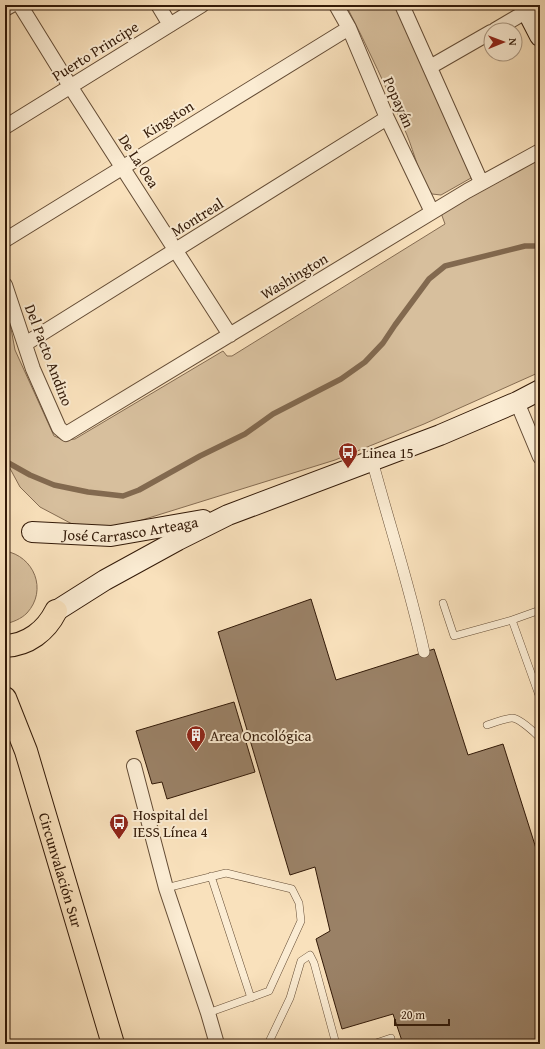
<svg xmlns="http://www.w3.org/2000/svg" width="545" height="1049" viewBox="0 0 545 1049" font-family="'Gentium Book Plus',serif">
<rect width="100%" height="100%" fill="#f9e1bc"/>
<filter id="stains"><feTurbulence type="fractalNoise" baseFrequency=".005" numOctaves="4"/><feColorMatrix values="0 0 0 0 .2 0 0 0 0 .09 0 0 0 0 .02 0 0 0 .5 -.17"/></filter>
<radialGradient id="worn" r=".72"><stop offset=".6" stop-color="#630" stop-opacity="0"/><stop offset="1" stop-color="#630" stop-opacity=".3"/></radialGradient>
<path fill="#d7bf9d" stroke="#856c52" d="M 346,5 L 396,5 L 472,174 L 471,178 L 441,195 L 432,194 C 421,182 414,152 407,135 C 388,91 368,48 346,5 Z
M 540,159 L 540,372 L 424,424 L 335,460 L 113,529 L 74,525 L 40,507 L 20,487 L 6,461 L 5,456 L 5,308 L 10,323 L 15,350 L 54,436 L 64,440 L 75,439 L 223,351 L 227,356 L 232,356 L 445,224 L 441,213 Z
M 5,551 C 34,556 48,590 27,613 C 21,619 13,622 5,624 Z"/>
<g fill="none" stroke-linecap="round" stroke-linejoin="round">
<path stroke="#82694f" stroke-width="5.5" d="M 5,461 L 30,475 L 54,485 L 88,492 L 123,496 L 139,490 L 200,456 L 245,434 L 273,414 L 341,379 L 365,362 L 383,343 L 395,325 L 429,279 L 445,266 L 525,246 L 540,246"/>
</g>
<path fill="#9a8166" stroke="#331a08" d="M 311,599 L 336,680 L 434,649 L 468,755 L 503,744 L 540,861 L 540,1044 L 403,1044 L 393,1014 L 342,1029 L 316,939 L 330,931 L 315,867 L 290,875 L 218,632 Z
M 234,702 L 255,772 L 167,799 L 162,782 L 152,784 L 136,731 Z"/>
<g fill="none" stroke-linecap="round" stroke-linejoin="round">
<defs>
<path id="service" d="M 443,603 L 454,636 L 512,620 L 540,698
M 512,620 L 540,610
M 487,725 C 493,723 506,718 512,718 C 519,718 535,733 540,738
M 211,876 L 251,998
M 166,888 L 226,873 L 292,889 L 299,903 L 301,921 L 269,991 L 208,1013
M 268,1044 L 290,998 L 301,961 L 310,955 L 314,963 L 336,1044
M 373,1044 L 391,1038"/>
<path id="pedestrian" d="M 372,460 C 389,524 410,587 424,652"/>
<path id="minor" d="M 20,5 L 70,86 L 230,335
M 158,5 L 170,25
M 336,5 L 349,28 L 387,118 L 432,212
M 402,5 L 481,182
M 5,9 L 12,5
M 495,30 L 527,11
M 430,67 L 491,32
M 5,127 L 202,5
M 5,240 L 349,28
M 5,285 L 33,369 L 59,428 L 66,434 L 467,191 L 540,151
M 25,344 L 387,118
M 517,402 L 540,457
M 134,766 L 166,888 L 208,1013 L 217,1044"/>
<g id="secondary">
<path d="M 524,5 L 540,36"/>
<path id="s1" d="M 32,532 L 111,536 L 203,520"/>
<path d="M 56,611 L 105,580 L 178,540 L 228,515 L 440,435 L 517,402 L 540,390"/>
</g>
<g id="trunk">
<path d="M 5,646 C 28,645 46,631 56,611"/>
<path id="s2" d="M 5,698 L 26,751 L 113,1044"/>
</g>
</defs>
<use href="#service" stroke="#644c35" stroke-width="8"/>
<use href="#pedestrian" stroke="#644c35" stroke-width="12"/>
<use href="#minor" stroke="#644c35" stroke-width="16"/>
<use href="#secondary" stroke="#331a08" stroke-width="22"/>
<use href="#trunk" stroke="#331a08" stroke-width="24"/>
<use href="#service" stroke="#fbecd3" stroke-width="7"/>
<use href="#pedestrian" stroke="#fbecd3" stroke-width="11"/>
<use href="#minor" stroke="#fbecd3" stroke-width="14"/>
<use href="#secondary" stroke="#fbecd3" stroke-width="20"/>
<use href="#trunk" stroke="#f9e1bc" stroke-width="22"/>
</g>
<defs>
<symbol id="bus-pin" viewBox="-11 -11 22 30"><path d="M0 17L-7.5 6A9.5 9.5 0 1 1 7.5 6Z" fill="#8f2418" stroke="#fbecd3"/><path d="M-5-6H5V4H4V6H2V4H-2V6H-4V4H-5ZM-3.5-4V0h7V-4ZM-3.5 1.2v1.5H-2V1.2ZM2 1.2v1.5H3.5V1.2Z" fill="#fff"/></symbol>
<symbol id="building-pin" viewBox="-11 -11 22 30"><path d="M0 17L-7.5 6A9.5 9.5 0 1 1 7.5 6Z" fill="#8f2418" stroke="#fbecd3"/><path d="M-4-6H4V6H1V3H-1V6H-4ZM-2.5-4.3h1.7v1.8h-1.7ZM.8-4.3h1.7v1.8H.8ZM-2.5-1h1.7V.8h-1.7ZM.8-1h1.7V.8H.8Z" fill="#fff"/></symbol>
</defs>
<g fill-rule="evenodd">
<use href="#bus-pin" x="337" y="441" width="22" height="30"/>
<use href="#building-pin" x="185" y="724" width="22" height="30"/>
<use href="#bus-pin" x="108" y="812" width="22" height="30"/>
</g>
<g text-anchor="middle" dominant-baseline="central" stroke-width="4" stroke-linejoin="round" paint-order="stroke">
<g font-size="15" fill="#331a08" stroke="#fbecd3">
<text transform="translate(95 51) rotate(-32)">Puerto Principe</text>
<text transform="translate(399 102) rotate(66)">Popayán</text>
<text transform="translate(168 119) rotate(-32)">Kingston</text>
<text transform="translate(139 161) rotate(57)">De La Oea</text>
<text transform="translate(197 217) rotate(-32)">Montreal</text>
<text transform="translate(294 276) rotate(-31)">Washington</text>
<text transform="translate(49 355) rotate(69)">Del Pacto Andino</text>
<text stroke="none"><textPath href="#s1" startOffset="99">José Carrasco Arteaga</textPath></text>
<text stroke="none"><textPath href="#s2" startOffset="181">Circunvalación Sur</textPath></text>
</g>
<g font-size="15" fill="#331a08" stroke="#fbecd3" text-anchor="start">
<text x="362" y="452">Linea 15</text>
<text x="210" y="735">Area Oncológica</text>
<text x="133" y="814">Hospital del<tspan x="133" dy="17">IESS Línea 4</tspan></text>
</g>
</g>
<rect width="545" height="1049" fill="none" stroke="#f9e1bc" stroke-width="20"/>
<rect x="6" y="6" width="533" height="1037" fill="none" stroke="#331a08" stroke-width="2"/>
<rect x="10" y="10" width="525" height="1029" fill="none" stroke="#331a08"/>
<g transform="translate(503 42) rotate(89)"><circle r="19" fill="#fbecd3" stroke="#ab9882"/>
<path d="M0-3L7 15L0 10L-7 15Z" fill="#8f2418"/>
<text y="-6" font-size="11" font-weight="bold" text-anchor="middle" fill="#331a08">N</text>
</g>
<path d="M395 1019v6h54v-6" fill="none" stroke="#331a08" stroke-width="2"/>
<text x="401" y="1019" font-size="12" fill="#331a08" stroke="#fbecd3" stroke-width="3" paint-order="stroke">20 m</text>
<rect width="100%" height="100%" filter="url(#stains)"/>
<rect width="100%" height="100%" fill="url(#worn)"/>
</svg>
